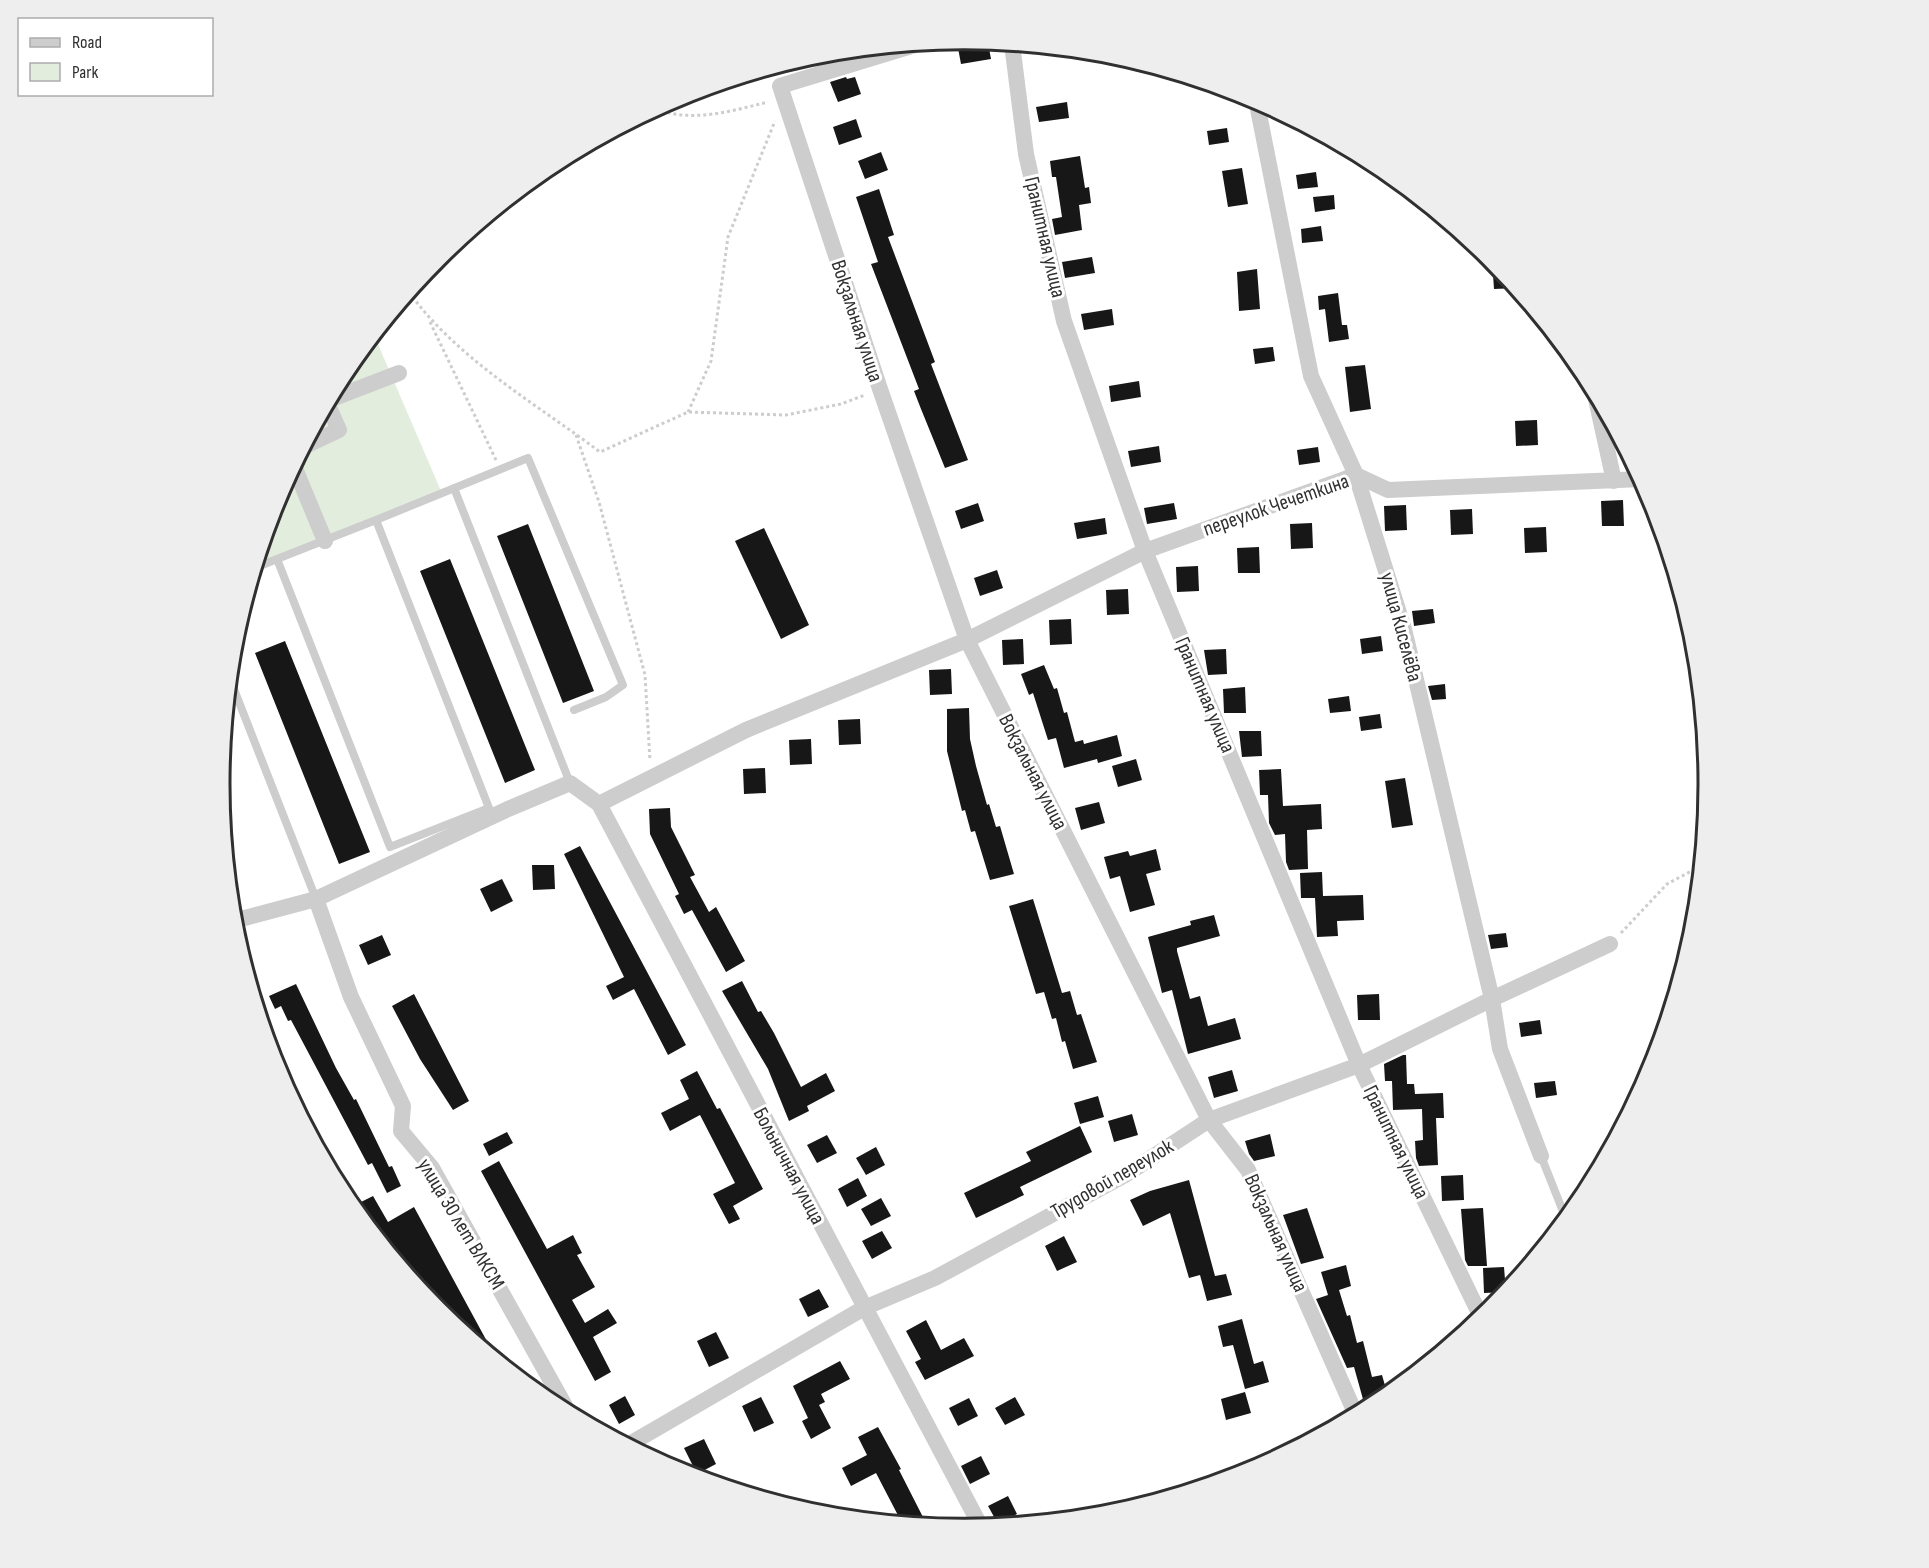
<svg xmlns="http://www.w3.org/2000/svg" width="1929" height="1568" viewBox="0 0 1929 1568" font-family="'Sofia Sans Condensed',sans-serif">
<rect width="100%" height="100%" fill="#fff"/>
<path fill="#e3edde" d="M 374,335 L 441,491 L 255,570 L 276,499 L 345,370 Z"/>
<path fill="#171717" d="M 988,43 L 991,59 L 961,64 L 958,48 Z
M 837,51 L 839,57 L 823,62 L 820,53 Z
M 846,77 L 847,79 L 855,77 L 861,94 L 838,102 L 830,82 Z
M 1067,102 L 1069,118 L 1039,122 L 1036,107 Z
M 856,119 L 862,137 L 839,145 L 833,127 Z
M 1227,128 L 1229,142 L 1209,145 L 1207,131 Z
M 881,152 L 888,170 L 865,179 L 858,161 Z
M 1080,156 L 1085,188 L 1089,187 L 1091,203 L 1079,205 L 1082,230 L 1055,235 L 1052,219 L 1062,217 L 1056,177 L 1052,177 L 1050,161 Z
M 1242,168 L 1248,204 L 1228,207 L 1222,171 Z
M 1316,172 L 1318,187 L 1298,189 L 1296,175 Z
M 879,189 L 894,235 L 888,237 L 935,362 L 931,364 L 968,460 L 945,468 L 921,409 L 914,391 L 919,389 L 871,264 L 878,262 L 856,197 Z
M 1334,195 L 1335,209 L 1315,212 L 1313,197 Z
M 1321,226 L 1323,241 L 1302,243 L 1301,229 Z
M 1092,257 L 1095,273 L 1065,278 L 1062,262 Z
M 1492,259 L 1508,278 L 1517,288 L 1494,289 Z
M 1257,269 L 1260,309 L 1239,311 L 1237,272 Z
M 1338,293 L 1342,325 L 1347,325 L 1349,339 L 1329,342 L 1325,309 L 1319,310 L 1318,296 Z
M 1112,309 L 1114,325 L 1084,330 L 1081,314 Z
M 1273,347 L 1275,361 L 1255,364 L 1253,349 Z
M 1365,365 L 1371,409 L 1350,412 L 1345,367 Z
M 1139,381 L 1141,397 L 1111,402 L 1109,386 Z
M 1537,420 L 1538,445 L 1516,446 L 1515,421 Z
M 1159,446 L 1161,462 L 1131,467 L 1128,451 Z
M 1318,447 L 1320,462 L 1299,465 L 1297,450 Z
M 1623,500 L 1624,526 L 1602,526 L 1601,501 Z
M 978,503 L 984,521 L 961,529 L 955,511 Z
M 1174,503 L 1177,519 L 1147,524 L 1144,508 Z
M 1406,505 L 1407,530 L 1385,531 L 1384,506 Z
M 1472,509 L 1473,534 L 1451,535 L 1450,510 Z
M 1105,518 L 1107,534 L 1077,539 L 1074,523 Z
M 1312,523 L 1313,548 L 1291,549 L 1290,524 Z
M 528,524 L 594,691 L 563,703 L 497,536 Z
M 1546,527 L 1547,552 L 1525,553 L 1524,528 Z
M 764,528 L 809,625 L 781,639 L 735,541 Z
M 1259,547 L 1260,573 L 1238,573 L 1237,548 Z
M 450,559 L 535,770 L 505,783 L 420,571 Z
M 1198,566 L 1199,591 L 1177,592 L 1176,567 Z
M 997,570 L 1003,588 L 980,596 L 974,578 Z
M 1128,589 L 1129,614 L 1107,615 L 1106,590 Z
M 1433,609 L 1435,623 L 1414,626 L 1412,611 Z
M 1071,619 L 1072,644 L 1050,645 L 1049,620 Z
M 1381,636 L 1383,651 L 1362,654 L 1360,639 Z
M 1023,639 L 1024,664 L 1003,665 L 1002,640 Z
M 285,641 L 370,852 L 339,864 L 255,653 Z
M 1226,649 L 1227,674 L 1208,675 L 1204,650 Z
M 1044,665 L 1054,689 L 1057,688 L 1064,713 L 1067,712 L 1075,742 L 1083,740 L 1084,744 L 1117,735 L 1122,756 L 1098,763 L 1097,759 L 1064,768 L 1056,738 L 1048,740 L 1033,693 L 1029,695 L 1021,674 Z
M 951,669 L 952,694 L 930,695 L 929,670 Z
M 1445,684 L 1446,699 L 1432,700 L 1428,686 Z
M 1245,687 L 1246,713 L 1224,713 L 1223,689 Z
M 1349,696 L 1351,711 L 1330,713 L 1328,699 Z
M 969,708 L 970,739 L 976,766 L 987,805 L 989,804 L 996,827 L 1000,826 L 1014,874 L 990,880 L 975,831 L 971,832 L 965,810 L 962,811 L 947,751 L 947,709 Z
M 1380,714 L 1382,728 L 1361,731 L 1359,717 Z
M 860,719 L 861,744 L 839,745 L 838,720 Z
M 1239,731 L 1261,731 L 1262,756 L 1242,757 Z
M 811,739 L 812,764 L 790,765 L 789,740 Z
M 1136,759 L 1142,780 L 1118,787 L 1112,766 Z
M 765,768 L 766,793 L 744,794 L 743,769 Z
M 1281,769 L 1283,806 L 1321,804 L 1322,829 L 1307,830 L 1308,869 L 1289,870 L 1286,862 L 1285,834 L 1275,835 L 1269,823 L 1268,795 L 1260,795 L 1259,770 Z
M 1405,778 L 1413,825 L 1392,828 L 1385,781 Z
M 1099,802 L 1105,823 L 1081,830 L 1075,808 Z
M 670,808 L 671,827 L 695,875 L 690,877 L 709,912 L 716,907 L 745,961 L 726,972 L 692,910 L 684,914 L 675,896 L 679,894 L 650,834 L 649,809 Z
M 580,846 L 686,1045 L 668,1055 L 634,989 L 613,1000 L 606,986 L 624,977 L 564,854 Z
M 1156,849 L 1161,870 L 1146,874 L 1155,905 L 1130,912 L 1120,876 L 1110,879 L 1104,857 L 1128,851 L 1130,856 Z
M 532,865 L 554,865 L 555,889 L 533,890 Z
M 1322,872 L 1323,896 L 1363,895 L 1364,920 L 1337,921 L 1338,936 L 1317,937 L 1315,898 L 1301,898 L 1300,873 Z
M 502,879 L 513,901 L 491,912 L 480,889 Z
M 1033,899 L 1062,993 L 1070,991 L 1077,1015 L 1081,1014 L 1097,1062 L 1073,1069 L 1065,1041 L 1062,1042 L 1056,1018 L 1052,1019 L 1044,992 L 1036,994 L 1009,906 Z
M 1214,915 L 1220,936 L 1177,948 L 1177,951 L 1190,999 L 1200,996 L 1208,1026 L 1235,1018 L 1241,1039 L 1188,1054 L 1172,990 L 1162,993 L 1148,937 L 1191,925 L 1190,921 Z
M 1506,933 L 1508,947 L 1491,949 L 1488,935 Z
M 382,935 L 391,955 L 368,965 L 359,945 Z
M 742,981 L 758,1012 L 761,1011 L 774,1033 L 801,1087 L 826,1073 L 835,1091 L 807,1106 L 809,1111 L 789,1121 L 768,1069 L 722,991 Z
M 296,984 L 336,1068 L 354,1100 L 356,1099 L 389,1167 L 392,1166 L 401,1186 L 387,1193 L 372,1163 L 368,1165 L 291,1020 L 288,1021 L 281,1006 L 275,1009 L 269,996 Z
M 414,994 L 469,1101 L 453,1110 L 420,1059 L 392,1006 Z
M 1379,994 L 1380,1020 L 1358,1020 L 1357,995 Z
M 1540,1020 L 1542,1034 L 1521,1037 L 1519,1023 Z
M 1403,1055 L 1406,1055 L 1407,1084 L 1414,1084 L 1415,1094 L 1443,1093 L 1444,1118 L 1436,1118 L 1438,1165 L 1419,1166 L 1416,1158 L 1415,1141 L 1423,1140 L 1422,1109 L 1393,1110 L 1392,1081 L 1385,1081 L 1384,1064 Z
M 1232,1070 L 1238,1091 L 1214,1098 L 1208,1077 Z
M 697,1071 L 717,1109 L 720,1108 L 763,1189 L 733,1206 L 740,1219 L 729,1224 L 713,1194 L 735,1183 L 700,1115 L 670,1131 L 661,1113 L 689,1099 L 680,1080 Z
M 1555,1081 L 1557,1095 L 1536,1098 L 1534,1083 Z
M 1098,1096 L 1104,1117 L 1080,1124 L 1074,1103 Z
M 1132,1114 L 1138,1135 L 1114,1142 L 1108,1121 Z
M 1080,1126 L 1092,1152 L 1020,1187 L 1024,1195 L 976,1218 L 964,1193 L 1031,1161 L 1026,1152 Z
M 507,1132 L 513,1143 L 489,1156 L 483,1144 Z
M 1270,1134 L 1275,1156 L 1254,1161 L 1249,1154 L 1245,1141 Z
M 827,1135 L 837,1153 L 817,1163 L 807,1145 Z
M 876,1147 L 885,1165 L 866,1175 L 856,1158 Z
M 499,1161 L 547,1249 L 573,1235 L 582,1253 L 577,1255 L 595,1287 L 572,1300 L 585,1323 L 608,1309 L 617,1323 L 593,1337 L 611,1372 L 595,1381 L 481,1171 Z
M 1463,1175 L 1464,1200 L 1442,1201 L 1441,1176 Z
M 858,1178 L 867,1196 L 847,1207 L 838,1189 Z
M 1189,1180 L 1215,1276 L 1226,1274 L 1232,1295 L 1207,1301 L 1200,1275 L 1189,1278 L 1170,1213 L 1143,1226 L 1130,1200 L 1150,1191 Z
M 373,1196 L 388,1222 L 414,1207 L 496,1358 L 452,1322 L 434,1290 L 425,1296 L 371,1230 L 375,1228 L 361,1202 Z
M 881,1198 L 891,1216 L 871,1226 L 861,1209 Z
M 1307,1208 L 1324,1258 L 1301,1264 L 1283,1215 Z
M 1483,1208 L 1487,1266 L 1468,1266 L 1465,1260 L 1461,1209 Z
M 882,1231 L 892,1248 L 872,1259 L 862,1241 Z
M 1064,1236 L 1077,1262 L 1057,1271 L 1045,1246 Z
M 1346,1265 L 1351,1286 L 1339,1290 L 1347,1316 L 1350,1315 L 1357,1343 L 1363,1341 L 1372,1377 L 1382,1375 L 1388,1396 L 1366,1410 L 1354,1367 L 1347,1368 L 1316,1299 L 1328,1295 L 1321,1272 Z
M 1504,1267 L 1506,1292 L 1484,1293 L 1483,1268 Z
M 819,1289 L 829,1307 L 808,1317 L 799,1299 Z
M 1242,1319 L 1254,1364 L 1263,1361 L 1269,1382 L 1245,1389 L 1233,1345 L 1223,1347 L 1218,1326 Z
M 926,1320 L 941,1350 L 964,1338 L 974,1356 L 925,1380 L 915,1362 L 921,1359 L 906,1331 Z
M 716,1332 L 729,1358 L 709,1367 L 697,1341 Z
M 840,1361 L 850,1379 L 821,1394 L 825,1402 L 819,1405 L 831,1428 L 811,1439 L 802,1421 L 808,1418 L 793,1386 Z
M 1245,1392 L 1251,1413 L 1226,1420 L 1221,1399 Z
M 625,1396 L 635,1415 L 619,1424 L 609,1405 Z
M 761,1397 L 774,1423 L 754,1432 L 742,1406 Z
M 1015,1397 L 1025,1415 L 1005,1425 L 995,1408 Z
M 969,1398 L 978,1416 L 958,1426 L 949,1408 Z
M 878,1427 L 901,1469 L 899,1470 L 927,1525 L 902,1523 L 876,1473 L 851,1486 L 842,1468 L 867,1455 L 858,1437 Z
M 704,1439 L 716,1464 L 697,1474 L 684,1448 Z
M 981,1456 L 990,1474 L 970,1484 L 961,1466 Z
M 1008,1496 L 1017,1514 L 998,1524 L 988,1506 Z"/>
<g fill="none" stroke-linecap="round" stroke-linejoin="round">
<path stroke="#cdcdcd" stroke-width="3" stroke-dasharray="3 3" stroke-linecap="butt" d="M 656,109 C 693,123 731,111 768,102
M 409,292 C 457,359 535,403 600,452 L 688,412 L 786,415 L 841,404 L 865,395
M 430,322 L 496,460
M 688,412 L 711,361 L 728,237 L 775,121
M 576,435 L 599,502 L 645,675 L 650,761
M 1621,933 L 1667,884 L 1701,866"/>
<path stroke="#cdcdcd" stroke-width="8" d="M 454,488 L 570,783
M 277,559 L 376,520
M 255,568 L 277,559 L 390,847 L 489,808 L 376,520 L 528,458 L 623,685 L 606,697 L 574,710
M 230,679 L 316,899
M 1541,1156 L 1566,1219"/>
<path stroke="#cdcdcd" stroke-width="16" d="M 918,44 L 780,86 L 880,389 L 967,640 L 1209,1120 L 1248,1170 L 1356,1415
M 1012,44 L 1026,154 L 1064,321 L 1145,551 L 1359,1065 L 1482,1319
M 1256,99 L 1311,376 L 1356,475 L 1404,629 L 1492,999 L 1500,1049 L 1541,1156
M 1594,390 L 1614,481
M 329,400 L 399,373
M 305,446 L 339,430 L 327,403
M 294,466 L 325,541
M 599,804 L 981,1527
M 316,899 L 351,997 L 403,1106 L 401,1131 L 432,1168 L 569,1413
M 233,921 L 316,899 L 508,809 L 570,783 L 599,804 L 746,730 L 967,640 L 1145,551 L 1356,475 L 1388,490 L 1642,479
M 628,1445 L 864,1308 L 935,1278 L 1125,1175 L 1209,1120 L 1359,1065 L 1492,999 L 1610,944"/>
</g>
<g text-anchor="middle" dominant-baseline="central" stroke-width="6" stroke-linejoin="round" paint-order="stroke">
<g font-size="21" fill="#303030" stroke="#fff">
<text transform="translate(1045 237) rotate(77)">Гранитная улица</text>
<text transform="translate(857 321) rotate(72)">Вокзальная улица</text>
<text transform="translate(1276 505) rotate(-19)">переулок Чечеткина</text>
<text transform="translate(1401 627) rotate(75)">улица Киселёва</text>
<text transform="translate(1205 695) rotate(67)">Гранитная улица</text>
<text transform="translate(1033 772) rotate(63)">Вокзальная улица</text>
<text transform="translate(1396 1142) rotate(64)">Гранитная улица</text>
<text transform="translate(789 1166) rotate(62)">Больничная улица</text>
<text transform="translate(1112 1179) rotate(-30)">Трудовой переулок</text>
<text transform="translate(461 1224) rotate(59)">улица 30 лет ВЛКСМ</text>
<text transform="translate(1276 1233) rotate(66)">Вокзальная улица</text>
</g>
</g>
<path d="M0 0H1929V1568H0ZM230 784a734 734 0 1 1 1468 0a734 734 0 1 1-1468 0Z" fill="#eee" fill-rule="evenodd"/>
<path fill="none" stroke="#303030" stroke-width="3" d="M230 784a734 734 0 1 1 1468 0a734 734 0 1 1-1468 0Z"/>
<rect x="18" y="18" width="195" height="78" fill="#ffffff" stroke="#acacac" stroke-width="1.5"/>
<rect x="30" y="38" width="30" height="9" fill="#cdcdcd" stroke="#acacac" stroke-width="1.5"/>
<text x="72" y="48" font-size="18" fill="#303030">Road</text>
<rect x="30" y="63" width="30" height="18" fill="#e3edde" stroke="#acacac" stroke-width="1.5"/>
<text x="72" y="78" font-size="18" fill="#303030">Park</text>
</svg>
